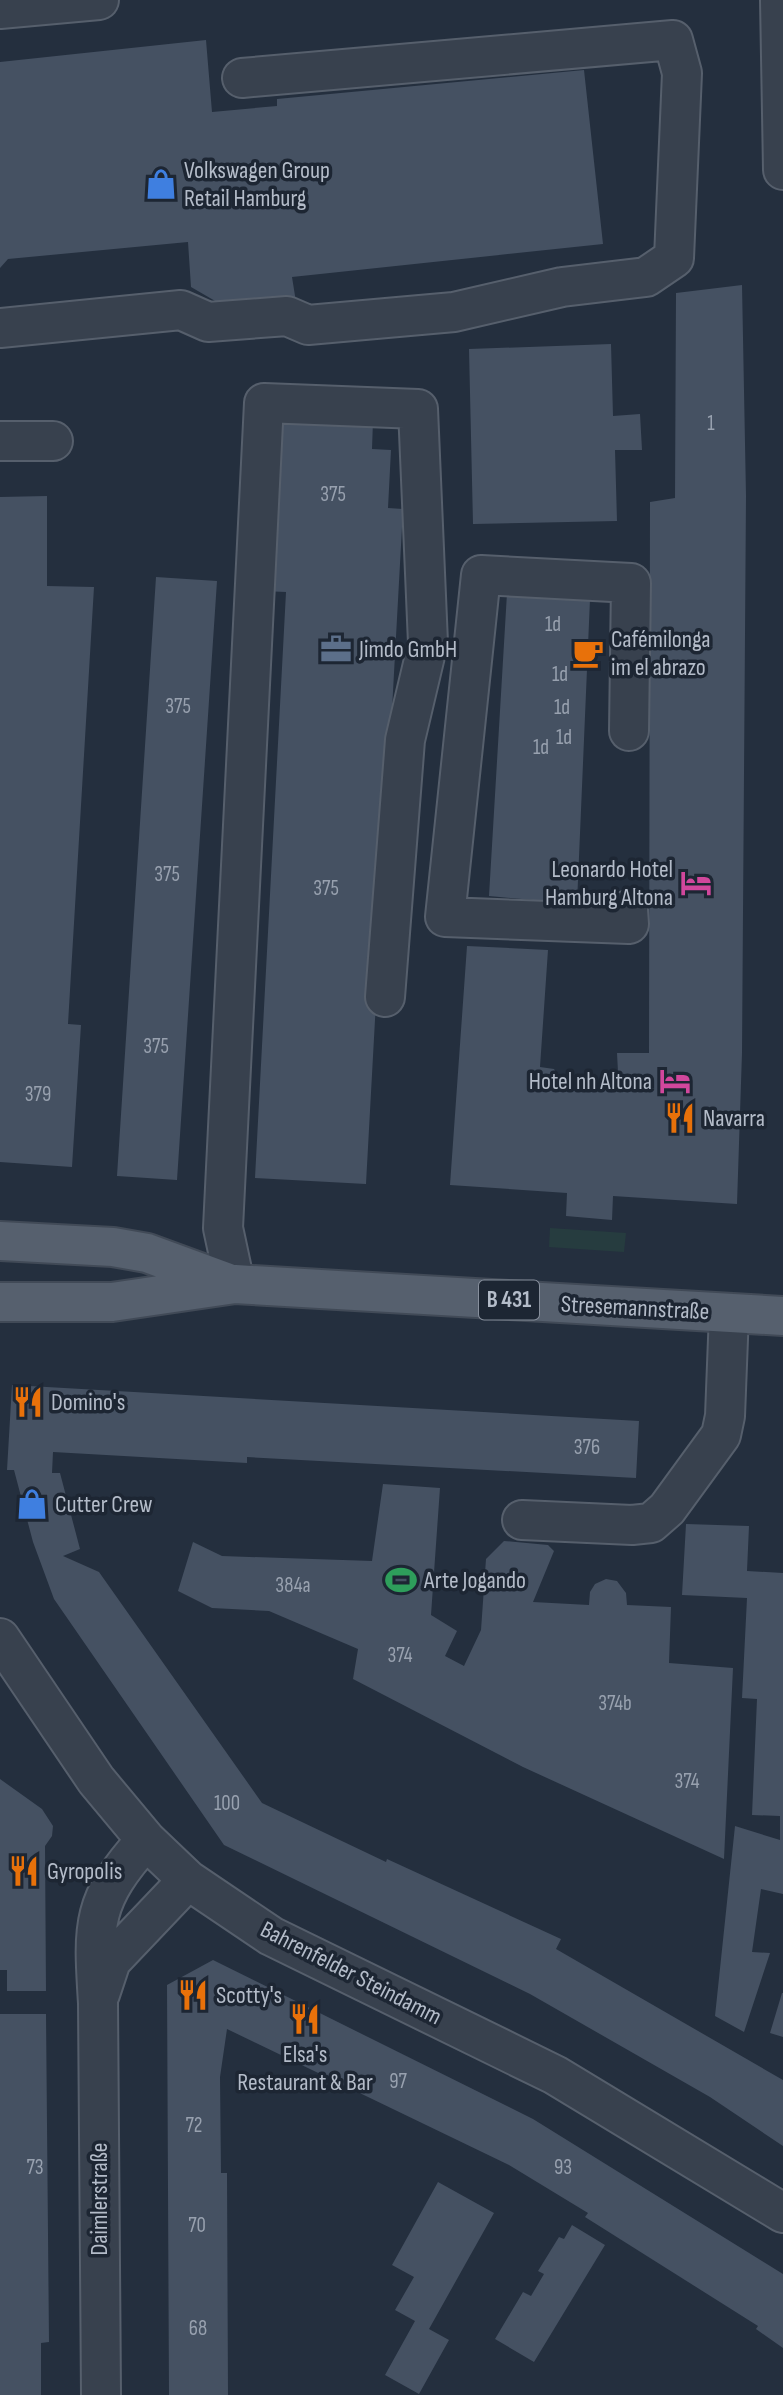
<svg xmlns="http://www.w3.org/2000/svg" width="783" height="2395" viewBox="0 0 783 2395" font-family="'Sofia Sans Condensed',sans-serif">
<rect width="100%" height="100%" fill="#242f3e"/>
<path fill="#263c3f" d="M 550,1228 L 626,1233 L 624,1252 L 549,1247 Z"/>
<path fill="#455162" d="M 206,40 L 212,112 L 277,106 L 277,99 L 584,70 L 603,244 L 292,277 L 296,302 L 229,309 L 191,287 L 188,242 L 8,259 L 0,268 L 0,62 Z
M 742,285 L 746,496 L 742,1053 L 737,1204 L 613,1196 L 612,1220 L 566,1216 L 567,1193 L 450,1185 L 467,946 L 548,950 L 540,1067 L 554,1069 L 566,1090 L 596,1092 L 618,1072 L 617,1053 L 649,1053 L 650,502 L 675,498 L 676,293 Z
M 611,344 L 613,416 L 640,414 L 642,450 L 615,450 L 617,521 L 473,524 L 469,349 Z
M 281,416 L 373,421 L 372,449 L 391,450 L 388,508 L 403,509 L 366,1184 L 255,1178 L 286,592 L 262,591 Z
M 47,496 L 47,586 L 94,587 L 68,1024 L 81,1025 L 72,1167 L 0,1162 L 0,497 Z
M 156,577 L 217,581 L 177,1180 L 117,1176 Z
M 507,593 L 590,599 L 577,904 L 489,896 Z
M 12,1385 L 639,1421 L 636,1478 L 247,1457 L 247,1463 L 53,1452 L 52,1473 L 60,1473 L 80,1549 L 63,1556 L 99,1572 L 262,1803 L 386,1862 L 387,1859 L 561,1939 L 556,1949 L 783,2080 L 783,2146 L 710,2097 L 530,1994 L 224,1845 L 54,1599 L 33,1542 L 14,1470 L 7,1470 Z
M 383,1484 L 440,1488 L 431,1615 L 457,1631 L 445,1656 L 464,1666 L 481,1630 L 486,1559 L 504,1541 L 548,1545 L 554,1551 L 533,1602 L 589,1605 L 590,1592 L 595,1584 L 606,1579 L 617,1581 L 626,1593 L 627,1605 L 671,1607 L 669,1663 L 733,1668 L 724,1859 L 523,1767 L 353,1679 L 358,1649 L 269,1611 L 212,1608 L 178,1591 L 193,1542 L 222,1556 L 372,1561 Z
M 686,1524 L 749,1526 L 747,1571 L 783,1573 L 783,1894 L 761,1889 L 752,1952 L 770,1953 L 744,2032 L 715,2016 L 735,1826 L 780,1840 L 780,1816 L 752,1815 L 757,1699 L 742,1698 L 747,1598 L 682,1595 Z
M 0,1779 L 42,1809 L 53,1826 L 52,1836 L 45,1846 L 46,1991 L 7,1991 L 7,1970 L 0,1970 Z
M 213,1960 L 533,2119 L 783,2274 L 783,2348 L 756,2329 L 758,2326 L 585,2217 L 588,2213 L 509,2165 L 227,2029 L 220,2077 L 221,2173 L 227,2173 L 228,2395 L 169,2395 L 167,1985 Z
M 782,1993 L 783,1993 L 783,2037 L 770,2033 Z
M 0,2014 L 46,2014 L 49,2342 L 41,2343 L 41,2395 L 0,2395 Z
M 438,2182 L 494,2213 L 429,2329 L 449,2340 L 419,2394 L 385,2375 L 415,2321 L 395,2310 L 414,2277 L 392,2265 Z
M 572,2225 L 605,2245 L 534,2362 L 495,2339 L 523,2292 L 531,2296 L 544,2274 L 538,2271 L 559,2237 L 564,2239 Z"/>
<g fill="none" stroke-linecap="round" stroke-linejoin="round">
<defs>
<path id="minor" d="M 780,0 L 783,170
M 0,9 L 99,0
M 0,328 L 181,310 L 208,322 L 287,316 L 308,325 L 454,312 L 562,287 L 646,277 L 674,258 L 682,73 L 673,40 L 242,78
M 0,441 L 53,441
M 628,910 L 629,924 L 445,917 L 481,575 L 631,583 L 629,731
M 235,1284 L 223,1228 L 264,403 L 418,409 L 428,643 L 405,740 L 385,997
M 522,1520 L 632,1525 L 651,1523 L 667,1509 L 721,1435 L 725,1416 L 729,1313
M 0,1638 L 96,1780 L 146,1840 L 188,1880 L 271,1936 L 555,2075 L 783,2213
M 100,1994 L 111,1961 L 188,1880
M 101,2395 L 98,2003 C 93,1924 91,1901 146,1840"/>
<path id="major" d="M 0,1241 L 113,1247 L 147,1253 L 226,1282
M 0,1302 L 112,1302 L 235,1284 L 783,1316"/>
</defs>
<use href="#minor" stroke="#565f6c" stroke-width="42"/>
<use href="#major" stroke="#414a57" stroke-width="42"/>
<use href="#minor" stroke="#38414e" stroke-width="38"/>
<use href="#major" stroke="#56606e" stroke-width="38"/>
</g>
<defs>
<symbol id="shop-bare" viewBox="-9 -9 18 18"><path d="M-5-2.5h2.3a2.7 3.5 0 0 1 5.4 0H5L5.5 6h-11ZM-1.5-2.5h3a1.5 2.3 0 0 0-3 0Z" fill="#3f7fe0" stroke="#1d2633" stroke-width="2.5" paint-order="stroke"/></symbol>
<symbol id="office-bare" viewBox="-9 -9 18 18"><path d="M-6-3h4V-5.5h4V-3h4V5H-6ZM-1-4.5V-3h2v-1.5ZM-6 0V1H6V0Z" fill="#5c6f8a" stroke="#1d2633" stroke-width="2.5" paint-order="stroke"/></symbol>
<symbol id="cafe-bare" viewBox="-9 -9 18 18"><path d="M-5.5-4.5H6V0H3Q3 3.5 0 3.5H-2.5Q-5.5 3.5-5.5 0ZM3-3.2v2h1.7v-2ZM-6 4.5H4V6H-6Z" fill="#e8710a" stroke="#1d2633" stroke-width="2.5" paint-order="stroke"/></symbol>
<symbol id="hotel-bare" viewBox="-9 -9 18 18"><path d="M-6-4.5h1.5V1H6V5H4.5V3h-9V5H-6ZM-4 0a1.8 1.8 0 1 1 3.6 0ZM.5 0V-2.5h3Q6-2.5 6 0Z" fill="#d1479c" stroke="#1d2633" stroke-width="2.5" paint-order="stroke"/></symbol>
<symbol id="restaurant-bare" viewBox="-9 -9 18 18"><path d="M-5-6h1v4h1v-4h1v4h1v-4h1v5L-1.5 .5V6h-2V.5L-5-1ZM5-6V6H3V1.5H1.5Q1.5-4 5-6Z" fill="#e8710a" stroke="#1d2633" stroke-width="2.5" paint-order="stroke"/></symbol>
<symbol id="stadium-bare" viewBox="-9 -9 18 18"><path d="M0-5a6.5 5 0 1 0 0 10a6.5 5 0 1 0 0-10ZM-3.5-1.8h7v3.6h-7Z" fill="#2e9e5b" stroke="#1d2633" stroke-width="2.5" paint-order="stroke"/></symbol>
</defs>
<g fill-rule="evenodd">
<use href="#shop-bare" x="139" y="162" width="44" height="44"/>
<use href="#office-bare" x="314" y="627" width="44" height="44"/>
<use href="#cafe-bare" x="566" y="631" width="44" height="44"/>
<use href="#hotel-bare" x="674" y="861" width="44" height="44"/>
<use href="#hotel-bare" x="653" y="1059" width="44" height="44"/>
<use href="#restaurant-bare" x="658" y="1096" width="44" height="44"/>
<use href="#restaurant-bare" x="6" y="1380" width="44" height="44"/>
<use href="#shop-bare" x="10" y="1482" width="44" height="44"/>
<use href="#stadium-bare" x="379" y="1558" width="44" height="44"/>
<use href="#restaurant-bare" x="2" y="1849" width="44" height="44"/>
<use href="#restaurant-bare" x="171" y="1973" width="44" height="44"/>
<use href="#restaurant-bare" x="283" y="1997" width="44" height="44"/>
</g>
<g text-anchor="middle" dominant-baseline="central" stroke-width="7" stroke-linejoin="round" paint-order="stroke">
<g font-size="21" fill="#98a1af">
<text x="711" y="423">1</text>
<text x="333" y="494">375</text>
<text x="553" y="624">1d</text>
<text x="560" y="674">1d</text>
<text x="178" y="706">375</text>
<text x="562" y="707">1d</text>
<text x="564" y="737">1d</text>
<text x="541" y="747">1d</text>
<text x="167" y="874">375</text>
<text x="326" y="888">375</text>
<text x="156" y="1046">375</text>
<text x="38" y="1094">379</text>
<text x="587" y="1447">376</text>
<text x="293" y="1585">384a</text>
<text x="400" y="1655">374</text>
<text x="615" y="1703">374b</text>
<text x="687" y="1781">374</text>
<text x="227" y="1803">100</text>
<text x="398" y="2081">97</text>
<text x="194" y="2125">72</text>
<text x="35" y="2167">73</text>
<text x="563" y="2167">93</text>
<text x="197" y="2225">70</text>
<text x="198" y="2328">68</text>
</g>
<rect fill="#1d2633" stroke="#878f9c" stroke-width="2" x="479" y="1280.5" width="60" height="39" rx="5"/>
<g font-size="23" font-weight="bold" fill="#b4bcc9">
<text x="509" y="1300">B 431</text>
</g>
<g font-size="24" fill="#b4bcc9" stroke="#1d2633" text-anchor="start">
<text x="184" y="170">Volkswagen Group<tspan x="184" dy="28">Retail Hamburg</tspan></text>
<text x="611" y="639">Cafémilonga<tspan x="611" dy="28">im el abrazo</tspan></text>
<text x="359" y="649">Jimdo GmbH</text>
<text x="673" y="869" text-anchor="end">Leonardo Hotel<tspan x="673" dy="28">Hamburg Altona</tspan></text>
<text x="652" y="1081" text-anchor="end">Hotel nh Altona</text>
<text x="703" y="1118">Navarra</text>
<text x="51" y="1402">Domino's</text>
<text x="55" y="1504">Cutter Crew</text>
<text x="424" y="1580">Arte Jogando</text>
<text x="47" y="1871">Gyropolis</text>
<text x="216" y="1995">Scotty's</text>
<text x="305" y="2054" text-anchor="middle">Elsa's<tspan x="305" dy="28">Restaurant &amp; Bar</tspan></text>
</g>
<g font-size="24" fill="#b4bcc9" stroke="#1d2633">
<text transform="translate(635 1308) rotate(3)">Stresemannstraße</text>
<text transform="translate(351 1973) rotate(27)">Bahrenfelder Steindamm</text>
<text transform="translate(99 2199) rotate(-90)">Daimlerstraße</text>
</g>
</g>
</svg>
